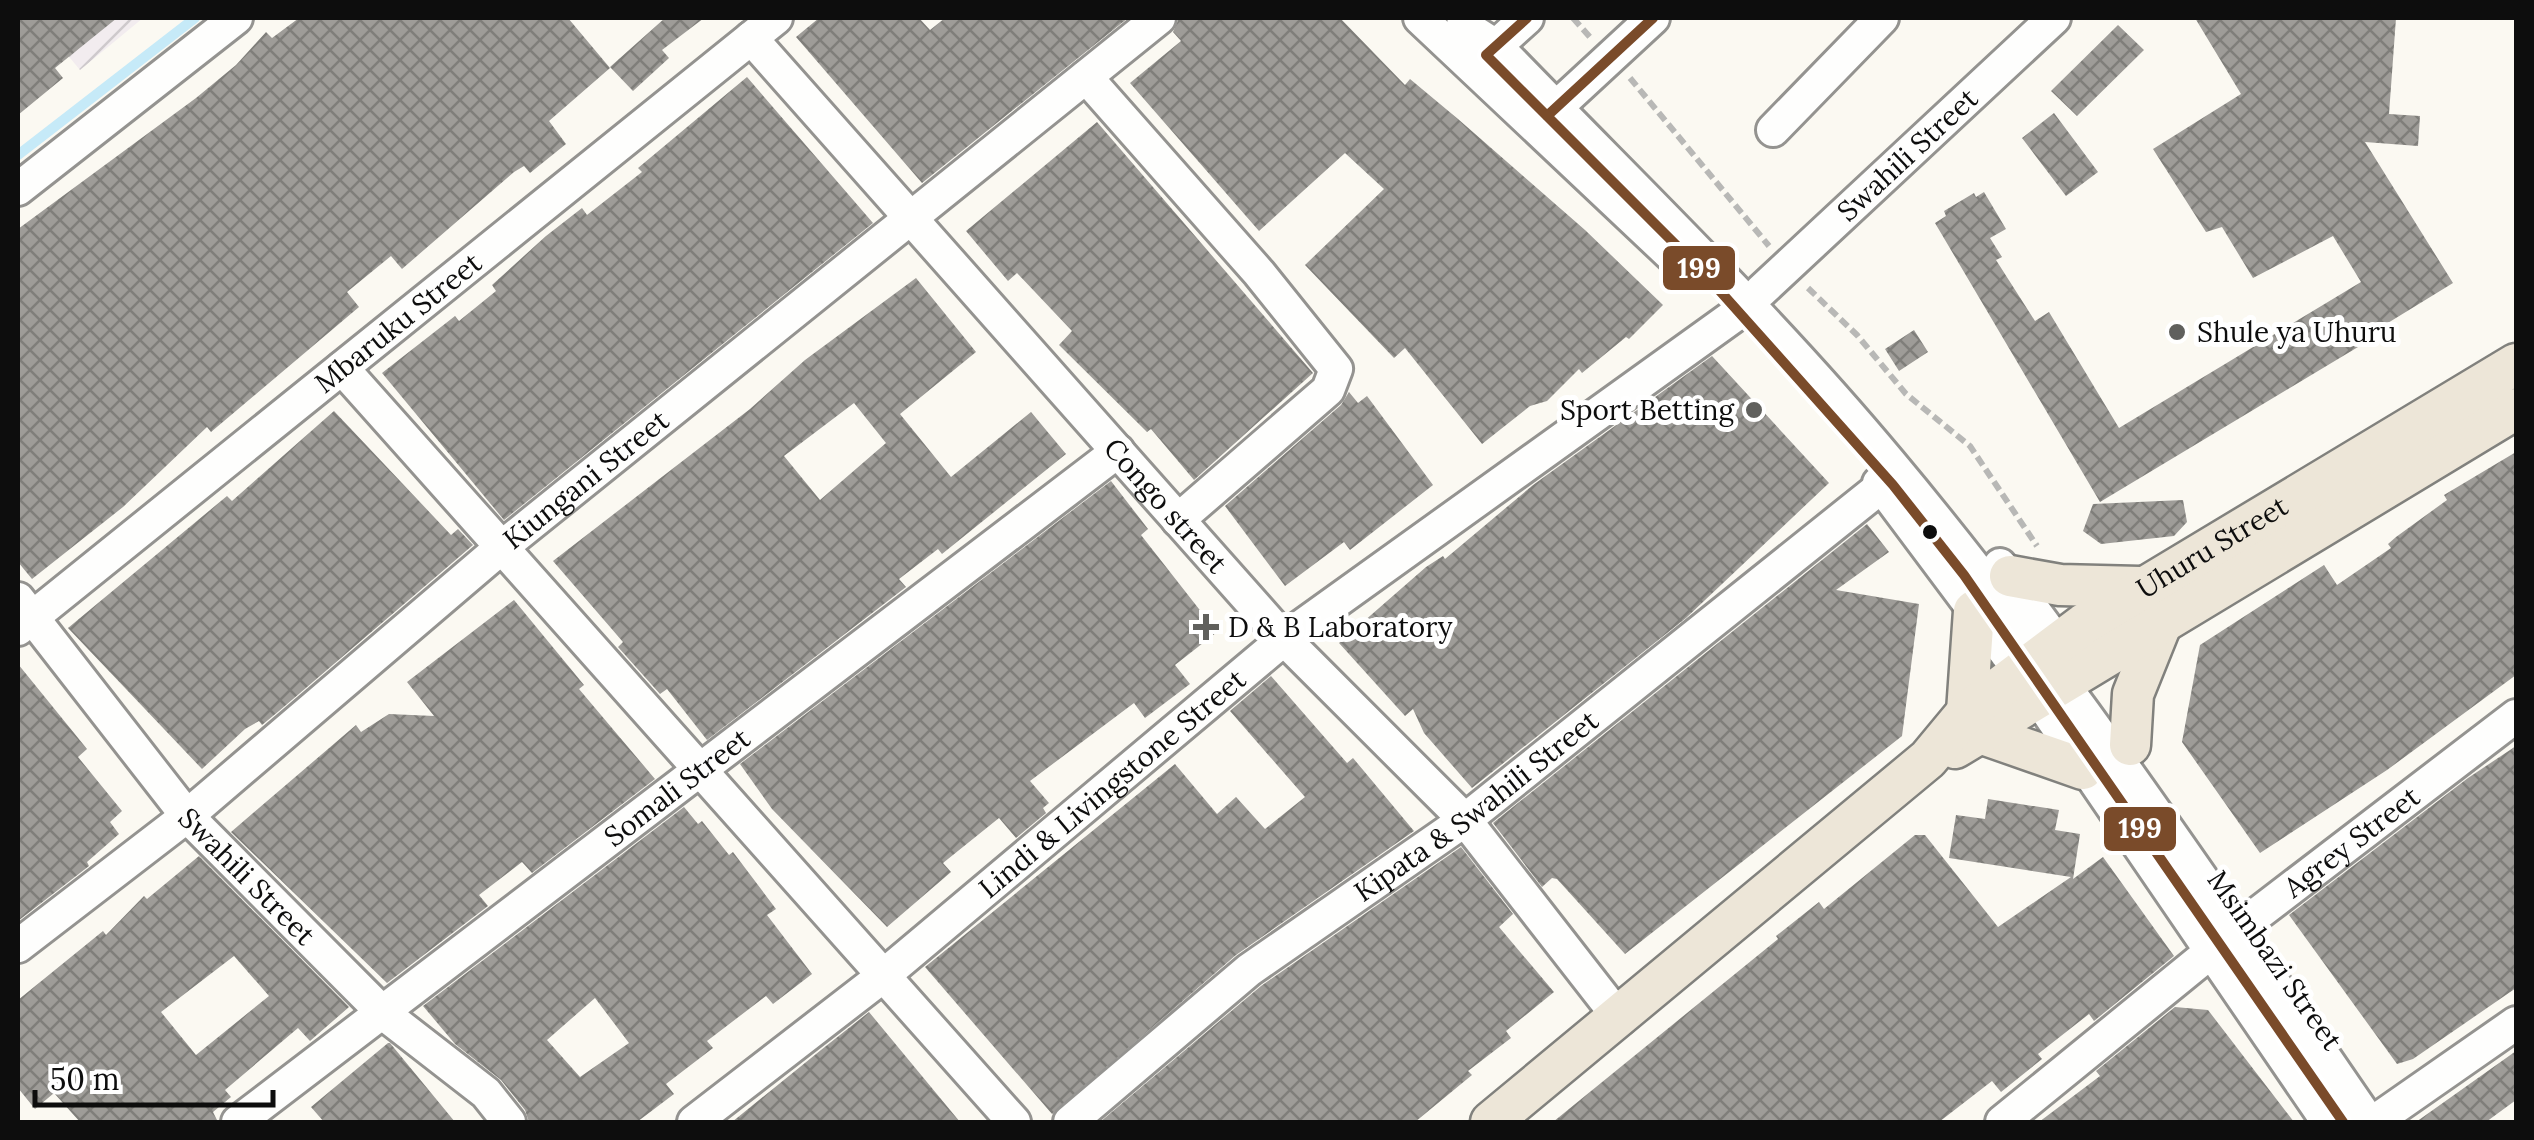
<svg xmlns="http://www.w3.org/2000/svg" width="2534" height="1140" viewBox="0 0 2534 1140" font-family="Lora,serif">
<defs>
<pattern id="industrial-furrows" width="10" height="10" patternUnits="userSpaceOnUse" patternTransform="scale(2.5)"><rect width="10" height="10" fill="#f2ecef"/><path d="M-1 1l2-2M0 10L10 0M9 11l2-2" fill="none" stroke="#cec9cc"/></pattern>
<pattern id="building-cross-hatch" width="8" height="8" patternUnits="userSpaceOnUse" patternTransform="scale(2.5)"><rect width="8" height="8" fill="#9e9c98"/><path d="M0 0l8 8M0 8l8-8" fill="none" stroke="#7f7e7a"/></pattern>
</defs>
<rect width="100%" height="100%" fill="#fbf9f2"/>
<path fill="url(#industrial-furrows)" d="M 37,18 L 143,18 L 80,70 Z"/>
<g fill="none" stroke-linecap="round" stroke-linejoin="round">
<path stroke="#c6eaf8" stroke-width="10" d="M 18,155 L 195,18"/>
</g>
<path fill="url(#building-cross-hatch)" fill-rule="evenodd" d="M 18,18 L 117,18 L 55,68 L 63,78 L 18,115 Z
M 299,18 L 568,18 L 610,68 L 549,121 L 566,144 L 530,173 L 524,166 L 514,172 L 402,269 L 391,256 L 347,292 L 359,307 L 211,432 L 207,427 L 123,507 L 32,579 L 18,562 L 18,229 L 196,98 L 236,65 L 266,32 L 272,38 Z
M 665,18 L 704,18 L 662,50 L 669,58 L 633,91 L 610,67 Z
M 819,18 L 919,18 L 930,30 L 945,18 L 1128,18 L 922,183 L 796,37 Z
M 1179,18 L 1340,18 L 1405,85 L 1410,79 L 1458,119 L 1585,230 L 1663,305 L 1629,339 L 1626,337 L 1582,373 L 1579,369 L 1547,401 L 1530,406 L 1482,444 L 1405,348 L 1394,358 L 1305,265 L 1384,189 L 1345,153 L 1259,231 L 1130,83 L 1181,41 L 1173,32 Z
M 2195,18 L 2396,18 L 2389,114 L 2420,116 L 2418,146 L 2365,142 L 2453,283 L 2365,337 L 2368,341 L 2100,502 L 1935,223 L 1946,216 L 1944,211 L 1974,193 L 1976,197 L 1984,192 L 2006,229 L 1990,238 L 2002,257 L 1996,260 L 2035,321 L 2049,312 L 2119,428 L 2361,282 L 2333,236 L 2253,278 L 2222,227 L 2206,232 L 2153,149 L 2241,94 Z
M 2118,25 L 2144,50 L 2077,116 L 2051,91 Z
M 747,77 L 873,223 L 504,520 L 382,373 L 455,316 L 459,321 L 496,291 L 492,285 L 546,236 L 582,208 L 587,215 L 642,172 L 638,168 Z
M 2054,113 L 2098,172 L 2066,196 L 2022,138 Z
M 1097,122 L 1313,373 L 1194,480 L 1151,429 L 1147,432 L 1059,345 L 1072,331 L 1017,273 L 1008,281 L 966,231 Z
M 916,278 L 976,352 L 900,414 L 951,477 L 1031,412 L 1066,454 L 942,554 L 938,549 L 899,579 L 906,587 L 707,740 L 667,689 L 660,694 L 618,647 L 623,642 L 553,561 L 750,409 L 805,360 ZM 854,403 L 886,443 L 820,500 L 784,456 Z
M 1914,330 L 1928,352 L 1899,371 L 1885,349 Z
M 1712,356 L 1829,483 L 1686,618 L 1472,788 L 1424,733 L 1413,709 L 1405,716 L 1339,643 L 1426,567 L 1443,556 L 1445,559 L 1533,485 Z
M 1349,392 L 1358,403 L 1367,396 L 1433,485 L 1350,550 L 1344,542 L 1285,586 L 1225,506 L 1341,405 Z
M 334,411 L 451,535 L 458,529 L 473,545 L 279,711 L 262,725 L 259,721 L 245,729 L 202,769 L 68,628 L 227,496 L 232,501 Z
M 2516,452 L 2516,675 L 2387,770 L 2260,853 L 2182,742 L 2200,645 L 2324,565 L 2337,585 L 2391,548 L 2388,544 L 2396,537 L 2447,500 L 2444,495 Z
M 1111,481 L 1148,529 L 1141,535 L 1217,632 L 1175,665 L 1190,684 L 1145,718 L 1134,703 L 1030,781 L 1049,803 L 1043,808 L 1046,813 L 1016,838 L 999,818 L 943,863 L 951,872 L 887,927 L 772,809 L 740,764 Z
M 2183,500 L 2187,522 L 2174,536 L 2101,544 L 2083,531 L 2093,504 Z
M 1867,524 L 1889,552 L 1836,590 L 1919,604 L 1902,736 L 1625,954 L 1557,879 L 1552,878 L 1542,887 L 1493,823 Z
M 514,600 L 584,685 L 579,689 L 655,779 L 532,873 L 522,862 L 479,895 L 488,906 L 387,983 L 231,832 L 356,725 L 361,732 L 389,714 L 434,716 L 407,682 Z
M 18,664 L 87,749 L 78,757 L 122,811 L 110,822 L 119,834 L 87,862 L 89,866 L 18,921 Z
M 1271,676 L 1347,763 L 1353,758 L 1414,831 L 1236,955 L 1052,1114 L 925,967 L 1175,764 L 1217,814 L 1236,797 L 1265,829 L 1305,797 L 1230,711 Z
M 2516,746 L 2516,988 L 2413,1059 L 2397,1064 L 2289,915 L 2468,778 Z
M 1988,799 L 2059,810 L 2055,830 L 2080,834 L 2073,879 L 2103,857 L 2174,956 L 2094,1021 L 2089,1014 L 2038,1054 L 2042,1059 L 2001,1092 L 1992,1081 L 1939,1122 L 1553,1122 L 1778,939 L 1776,936 L 1819,902 L 1824,909 L 1915,835 L 1925,835 L 1998,927 L 2071,877 L 1949,858 L 1956,815 L 1985,819 Z
M 684,807 L 698,824 L 702,821 L 729,855 L 733,852 L 776,909 L 767,915 L 812,974 L 773,1004 L 766,996 L 707,1041 L 713,1048 L 666,1084 L 674,1094 L 637,1122 L 529,1122 L 525,1110 L 501,1080 L 455,1044 L 423,1006 ZM 595,998 L 629,1043 L 580,1077 L 547,1040 Z
M 1461,847 L 1513,914 L 1499,927 L 1554,992 L 1506,1031 L 1511,1038 L 1468,1071 L 1472,1075 L 1415,1122 L 1100,1122 L 1261,986 Z
M 199,856 L 349,1007 L 310,1041 L 298,1028 L 225,1090 L 231,1097 L 213,1112 L 218,1122 L 80,1122 L 54,1093 L 35,1109 L 18,1088 L 18,1000 L 103,931 L 106,935 L 144,896 L 147,899 ZM 234,956 L 269,996 L 196,1055 L 161,1012 Z
M 2175,1007 L 2208,1010 L 2294,1122 L 2039,1122 L 2100,1076 L 2096,1071 Z
M 869,1012 L 960,1122 L 732,1122 L 821,1050 Z
M 388,1043 L 390,1043 L 455,1122 L 324,1122 L 311,1107 Z
M 2516,1051 L 2516,1100 L 2486,1122 L 2416,1122 Z"/>
<g fill="none" stroke-linecap="round" stroke-linejoin="round">
<defs>
<g id="minor">
<path d="M 1420,18 L 1685,268"/>
<path id="s1" d="M 751,38 L 1284,639 L 1465,820 L 1620,1019"/>
<path d="M 1486,55 L 1463,25 L 1496,46 C 1629,184 1767,315 1890,463 C 2065,672 2215,898 2369,1122"/>
<path d="M 1492,61 L 1486,55 L 1527,18"/>
<path d="M 1086,77 L 1259,273 L 1336,369 L 1328,390 L 1178,520"/>
<path d="M 1547,116 L 1653,18"/>
<path d="M 1773,130 L 1882,18"/>
<path d="M 18,189 L 236,18"/>
<path id="s2" d="M 1761,291 L 2054,18"/>
<path d="M 342,368 L 1014,1122"/>
<path d="M 1879,483 L 2021,673 L 2328,1122"/>
<path d="M 2000,565 L 2060,646"/>
<path id="s3" d="M 18,599 L 187,816 L 383,1013 L 486,1093 L 509,1122"/>
<path id="s4" d="M 18,629 L 776,18"/>
<path id="s5" d="M 18,946 L 187,816 L 502,547 L 1159,18"/>
<path d="M 2384,1115 L 2516,1023"/>
<path id="s6" d="M 238,1122 L 1118,451"/>
<path id="s7" d="M 694,1122 L 883,976 L 1284,639 L 1735,315"/>
<path id="s8" d="M 1070,1122 L 1249,970 L 1465,820 L 1882,486"/>
<path id="s9" d="M 2002,1122 L 2256,915 L 2516,716"/>
</g>
<g id="major">
<path d="M 2010,576 L 2060,585 L 2140,587"/>
<path d="M 1967,712 L 1974,611"/>
<path d="M 1983,734 L 2083,769"/>
<path d="M 2130,745 L 2133,694 L 2162,622"/>
<path d="M 1955,748 L 2516,409"/>
<path id="s10" d="M 1491,1122 L 1928,759 L 1967,712 L 2084,624 L 2516,364"/>
</g>
</defs>
<use href="#minor" stroke="#949390" stroke-width="38"/>
<use href="#major" stroke="#81817d" stroke-width="45"/>
<path stroke="#b8b8b6" stroke-width="6" stroke-dasharray="10 5" stroke-linecap="butt" d="M 1573,18 L 1590,37
M 1630,78 L 1769,246
M 1808,288 L 1857,335 L 1906,394 L 1970,446 L 2037,546"/>
<use href="#minor" stroke="#fefefd" stroke-width="32"/>
<use href="#major" stroke="#ede6d8" stroke-width="40"/>
<defs>
<path id="bus-1" d="M 1527,18 L 1486,55 L 1703,272 L 1893,485 L 1964,575 L 2343,1122
M 1547,116 L 1653,18"/>
</defs>
<use href="#bus-1" stroke="#fff" stroke-width="18"/>
<use href="#bus-1" stroke="#7a4b2a" stroke-width="10"/>
</g>
<g fill="#60605d" stroke="#fff" stroke-width="4">
<circle cx="2177" cy="332" r="10"/>
<circle cx="1754" cy="410" r="10"/>
<path d="M1201 612h10v10h10v10h-10v10h-10v-10h-10v-10h10z"/>
</g>
<circle fill="#0d0d0d" stroke="#fff" stroke-width="4" cx="1930" cy="532" r="9"/>
<g text-anchor="middle" dominant-baseline="central" stroke-width="10" stroke-linejoin="round" paint-order="stroke">
<g font-size="28" fill="#0d0d0d" stroke="#fff">
<text stroke="none"><textPath href="#s2" startOffset="200">Swahili Street</textPath></text>
<text stroke="none"><textPath href="#s4" startOffset="488">Mbaruku Street</textPath></text>
<text stroke="none"><textPath href="#s5" startOffset="735">Kiungani Street</textPath></text>
<text stroke="none"><textPath href="#s1" startOffset="625">Congo street</textPath></text>
<text stroke="none"><textPath href="#s10" startOffset="925">Uhuru Street</textPath></text>
<text stroke="none"><textPath href="#s7" startOffset="538">Lindi &amp; Livingstone Street</textPath></text>
<text stroke="none"><textPath href="#s6" startOffset="552">Somali Street</textPath></text>
<text stroke="none"><textPath href="#s8" startOffset="515">Kipata &amp; Swahili Street</textPath></text>
<text stroke="none"><textPath href="#s9" startOffset="448">Agrey Street</textPath></text>
<text stroke="none"><textPath href="#s3" startOffset="360">Swahili Street</textPath></text>
<text transform="translate(2275 960) rotate(55)">Msimbazi Street</text>
</g>
<g font-size="28" fill="#0d0d0d" stroke="#fff" text-anchor="start">
<text x="2197" y="332">Shule ya Uhuru</text>
<text x="1734" y="410" text-anchor="end">Sport Betting</text>
<text x="1228" y="627">D &amp; B Laboratory</text>
</g>
</g>
<g stroke="#fff" stroke-width="4">
<rect x="1661" y="244" width="76" height="48" rx="10" fill="#7a4b2a"/>
<rect x="2102" y="805" width="76" height="48" rx="10" fill="#7a4b2a"/>
</g>
<g font-size="28" text-anchor="middle" font-weight="bold" fill="#fff">
<text x="1699" y="278">199</text>
<text x="2140" y="838">199</text>
</g>
<rect width="2534" height="1140" fill="none" stroke="#0d0d0d" stroke-width="40"/>
<path d="M35 1090v15h238v-15" fill="none" stroke="#0d0d0d" stroke-width="5"/>
<text x="50" y="1090" font-size="30" fill="#0d0d0d" stroke="#ffffff" stroke-width="8" paint-order="stroke">50 m</text>
</svg>
